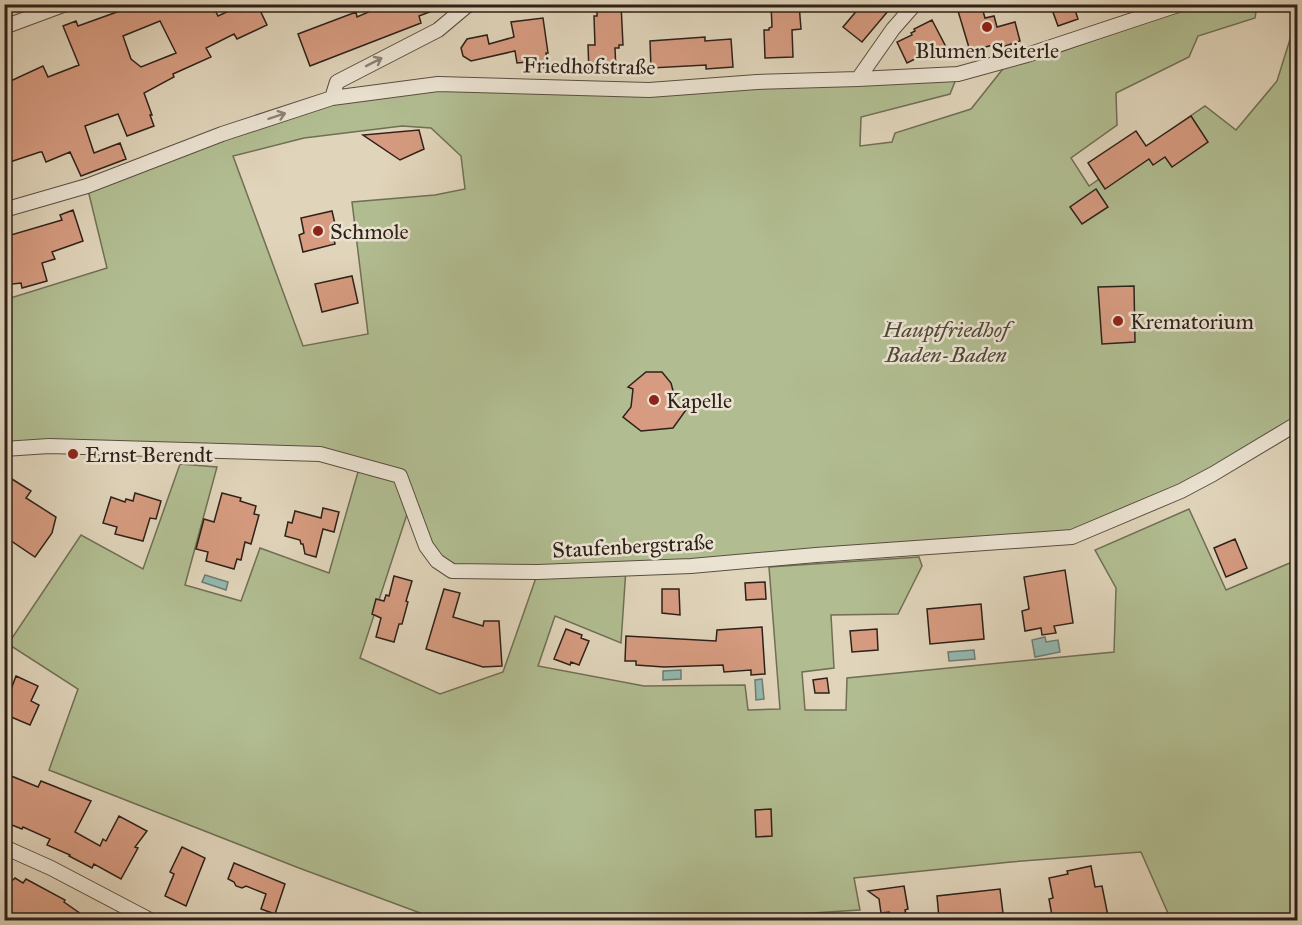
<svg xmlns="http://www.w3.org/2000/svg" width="1302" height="925" viewBox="0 0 1302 925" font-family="'IM FELL Great Primer',serif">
<rect width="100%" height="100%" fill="#e0d4ba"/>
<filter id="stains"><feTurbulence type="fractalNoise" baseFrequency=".00333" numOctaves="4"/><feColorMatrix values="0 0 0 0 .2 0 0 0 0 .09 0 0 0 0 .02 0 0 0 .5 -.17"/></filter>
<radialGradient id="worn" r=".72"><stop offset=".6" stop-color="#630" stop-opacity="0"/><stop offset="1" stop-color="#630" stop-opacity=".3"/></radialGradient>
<path fill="#b1bd91" stroke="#706f55" stroke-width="1.5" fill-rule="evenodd" d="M 1195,5 L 1257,5 L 1255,18 L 1198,36 L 1189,57 L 1116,93 L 1117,125 L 1071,158 L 1089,186 L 1205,106 L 1236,130 L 1277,81 L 1297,17 L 1297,423 L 1213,474 L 1072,537 L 626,568 L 621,643 L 555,616 L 538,666 L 644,686 L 745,685 L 748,710 L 780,709 L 769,567 L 919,557 L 922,566 L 898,614 L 831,615 L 834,668 L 802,672 L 805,710 L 846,710 L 847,678 L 1114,652 L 1116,588 L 1095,550 L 1189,509 L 1226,590 L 1297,560 L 1297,920 L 1171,920 L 1141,852 L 1011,862 L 854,878 L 860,910 L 780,915 L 779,920 L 439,920 L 299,868 L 49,770 L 78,689 L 8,644 L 81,535 L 143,569 L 180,464 L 217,467 L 185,585 L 241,601 L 260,548 L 329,573 L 360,465 L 320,454 L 5,451 L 4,300 L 107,268 L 87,186 L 329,96 L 438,84 L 649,90 L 958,74 L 950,94 L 861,117 L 860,146 L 892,142 L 895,133 L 971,109 L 1006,65 L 1043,58 ZM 402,126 L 431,128 L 461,156 L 465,189 L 435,195 L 352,202 L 368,334 L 303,346 L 233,156 L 304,138 ZM 410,505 L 437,561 L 452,571 L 538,572 L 503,672 L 440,694 L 360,658 Z"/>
<path fill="#94b8b0" stroke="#6b7c74" stroke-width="1.5" d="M 205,575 L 228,582 L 226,590 L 202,582 Z
M 1045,637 L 1046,642 L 1058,640 L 1060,652 L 1035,657 L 1032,640 Z
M 974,650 L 975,659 L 949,661 L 948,652 Z
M 681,670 L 681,679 L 663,680 L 663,671 Z
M 762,679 L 764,699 L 756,700 L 755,680 Z"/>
<path fill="#d69b80" stroke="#2e2119" stroke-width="1.5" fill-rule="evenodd" d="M 126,4 L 184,4 L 187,9 L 196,4 L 212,4 L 218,16 L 244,4 L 257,4 L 267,25 L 237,39 L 234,34 L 206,48 L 211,57 L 173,74 L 174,77 L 144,93 L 152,115 L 150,115 L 154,126 L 127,136 L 118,114 L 85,126 L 94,153 L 120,143 L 126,159 L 81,176 L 70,152 L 46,162 L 42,152 L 40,152 L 4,164 L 4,84 L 43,66 L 48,77 L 79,65 L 63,26 L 76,21 L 78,26 L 128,8 ZM 160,21 L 176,53 L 141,67 L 131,59 L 123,36 Z
M 387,4 L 444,4 L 445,6 L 419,16 L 421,23 L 310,66 L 298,34 L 356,12 L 357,17 Z
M 597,4 L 621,4 L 623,45 L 619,45 L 619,48 L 615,48 L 616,71 L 589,72 L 588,45 L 595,45 L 594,16 L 597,16 Z
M 771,4 L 799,4 L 801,29 L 792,30 L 793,57 L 765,58 L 764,30 L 769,30 L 769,28 L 772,27 Z
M 867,4 L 894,4 L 862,42 L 843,27 L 859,8 L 862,10 Z
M 959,4 L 981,4 L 985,18 L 994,16 L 997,27 L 1015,22 L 1020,41 L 1002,47 L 1001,43 L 970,51 L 958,11 L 960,10 Z
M 1050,4 L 1073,4 L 1078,19 L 1058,26 Z
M 543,18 L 548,53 L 546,53 L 548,67 L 529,69 L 528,62 L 517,63 L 515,51 L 471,61 L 463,56 L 461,48 L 467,39 L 487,35 L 489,44 L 514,37 L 511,22 Z
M 932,20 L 946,47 L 933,53 L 932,52 L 926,55 L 925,54 L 907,63 L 897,42 L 912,35 L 911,33 L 915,31 L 914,29 Z
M 705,37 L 705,41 L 731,39 L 733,67 L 706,69 L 706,65 L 651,68 L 650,41 Z
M 1191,116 L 1208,142 L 1172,167 L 1165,157 L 1153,165 L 1149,159 L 1105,189 L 1088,163 L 1136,131 L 1146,146 Z
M 419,130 L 424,149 L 400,160 L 363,135 Z
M 1096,189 L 1108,207 L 1082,224 L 1070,207 Z
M 73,210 L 83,241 L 52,252 L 55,259 L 42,263 L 47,281 L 22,288 L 21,283 L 4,285 L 4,237 L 62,220 L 60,215 Z
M 332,211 L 336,228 L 332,229 L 335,244 L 303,252 L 299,235 L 304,233 L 301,218 Z
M 352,276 L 358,303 L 322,312 L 315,284 Z
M 1134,286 L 1135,342 L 1102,344 L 1098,287 Z
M 646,372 L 662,372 L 671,383 L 676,402 L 686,410 L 673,428 L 641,431 L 623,417 L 631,407 L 633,389 L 628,387 Z
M 4,474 L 31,491 L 26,498 L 56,517 L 52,533 L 35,557 L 4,536 Z
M 135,493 L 161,501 L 156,519 L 150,518 L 143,541 L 115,534 L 117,527 L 103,523 L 111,497 L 125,502 L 126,499 L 133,501 Z
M 222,493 L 241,498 L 240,501 L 256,506 L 254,514 L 259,515 L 251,544 L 245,542 L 241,560 L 237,559 L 234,569 L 206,561 L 208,552 L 196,549 L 204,519 L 214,522 Z
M 323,508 L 339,512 L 334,532 L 323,529 L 316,557 L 305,554 L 303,544 L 301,544 L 300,540 L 285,536 L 288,522 L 292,523 L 295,511 L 321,518 Z
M 1235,539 L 1247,568 L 1226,577 L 1214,548 Z
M 1065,570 L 1073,623 L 1054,626 L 1056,633 L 1042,635 L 1041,628 L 1025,631 L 1022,611 L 1029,609 L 1024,577 Z
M 394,576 L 412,581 L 406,601 L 408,602 L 402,624 L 399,624 L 394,642 L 376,637 L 381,618 L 372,614 L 376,599 L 384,601 L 386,595 L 389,596 Z
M 765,582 L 766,599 L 746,600 L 745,583 Z
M 444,589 L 460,593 L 453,617 L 483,626 L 484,621 L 499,621 L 502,666 L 483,667 L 426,649 Z
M 662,589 L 679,589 L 680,615 L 662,613 Z
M 981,604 L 984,639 L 930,644 L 927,609 Z
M 762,627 L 765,674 L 751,675 L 751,670 L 724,672 L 723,665 L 664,667 L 636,665 L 636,661 L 625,661 L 626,636 L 716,641 L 717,630 Z
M 566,629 L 582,635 L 581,638 L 589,641 L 579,665 L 571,662 L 570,665 L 554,659 Z
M 877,629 L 878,650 L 852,652 L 850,631 Z
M 16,676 L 38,686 L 31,701 L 39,705 L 30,725 L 4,714 L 4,689 L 10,692 Z
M 827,678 L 829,693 L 815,693 L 813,680 Z
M 4,773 L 38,787 L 41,781 L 91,801 L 75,832 L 100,846 L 103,839 L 106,841 L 119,816 L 147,831 L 135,847 L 138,848 L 121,879 L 94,864 L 92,868 L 69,856 L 70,855 L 47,845 L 50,839 L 23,827 L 22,829 L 4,822 Z
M 771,809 L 772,836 L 756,837 L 755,810 Z
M 182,847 L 205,858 L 186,906 L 165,896 L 174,874 L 170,872 Z
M 234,863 L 285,884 L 275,914 L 261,909 L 266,894 L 246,886 L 242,888 L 236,886 L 234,882 L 228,879 Z
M 1091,866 L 1095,887 L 1102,886 L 1109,921 L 1053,921 L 1049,899 L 1053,898 L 1049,878 L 1068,874 L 1067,871 Z
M 4,877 L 13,880 L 15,878 L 23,883 L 26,879 L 65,900 L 64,902 L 91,921 L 63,921 L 53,914 L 49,921 L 4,921 Z
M 904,886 L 908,909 L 905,910 L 907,919 L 891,921 L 889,912 L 881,913 L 879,899 L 868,891 Z
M 1000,889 L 1003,913 L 965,917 L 965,921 L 950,921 L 949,917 L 939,918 L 937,896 Z"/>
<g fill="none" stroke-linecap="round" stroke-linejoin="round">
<defs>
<path id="minor" d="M 4,27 L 66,4
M 858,79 L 893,29 L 915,4
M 332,98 L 337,82 L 438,30 L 469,4
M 4,210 L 87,186 L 222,134 L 332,98 L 438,84 L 649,90 L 757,82 L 858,79 L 958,74 L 1027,55 L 1181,4
M 4,449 L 49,446 L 320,454 L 400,476 L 426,546 L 437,561 L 452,571 L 538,572 L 691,566 L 816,555 L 1072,537 L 1181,491 L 1213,474 L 1298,423
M 4,847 L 51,868 L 150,920"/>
</defs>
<use href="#minor" stroke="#5a4e41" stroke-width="16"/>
<use href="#minor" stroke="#ebe3d2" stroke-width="14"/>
</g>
<defs><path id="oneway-shaft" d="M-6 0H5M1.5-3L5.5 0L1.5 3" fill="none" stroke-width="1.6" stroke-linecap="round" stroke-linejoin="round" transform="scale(1.5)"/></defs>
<g stroke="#8c8276">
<use href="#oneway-shaft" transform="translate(374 62) rotate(-27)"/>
<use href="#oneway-shaft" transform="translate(277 116) rotate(-18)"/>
</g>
<g fill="#8f2418" stroke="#ebe3d2" stroke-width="2">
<circle cx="987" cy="27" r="6"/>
<circle cx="318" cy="231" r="6"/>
<circle cx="1118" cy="321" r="6"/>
<circle cx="654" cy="400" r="6"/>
<circle cx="73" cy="454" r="6"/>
</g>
<g text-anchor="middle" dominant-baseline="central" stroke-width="5" stroke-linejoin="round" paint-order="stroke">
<g font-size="22" fill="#2e2119" stroke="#ebe3d2" text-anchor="start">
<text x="987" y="50" text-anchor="middle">Blumen Seiterle</text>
<text x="330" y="231">Schmole</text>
<text x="1130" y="321">Krematorium</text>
<text x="666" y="400">Kapelle</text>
<text x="85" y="454">Ernst Berendt</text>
</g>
<g font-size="22" fill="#2e2119" stroke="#ebe3d2">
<text transform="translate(589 66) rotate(1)">Friedhofstraße</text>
<text transform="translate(633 546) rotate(-3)">Staufenbergstraße</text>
</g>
<g font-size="22" font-style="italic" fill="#4f4837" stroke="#ebe3d2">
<text x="946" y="329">Hauptfriedhof<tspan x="946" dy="25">Baden-Baden</tspan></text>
</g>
</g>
<rect width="1302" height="925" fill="none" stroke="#e0d4ba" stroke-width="24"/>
<rect x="6" y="6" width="1290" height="913" fill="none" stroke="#2e2119" stroke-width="3"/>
<rect x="12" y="12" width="1278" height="901" fill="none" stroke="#2e2119" stroke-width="1.5"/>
<rect width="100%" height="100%" filter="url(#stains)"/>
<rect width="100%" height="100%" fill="url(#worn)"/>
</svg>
